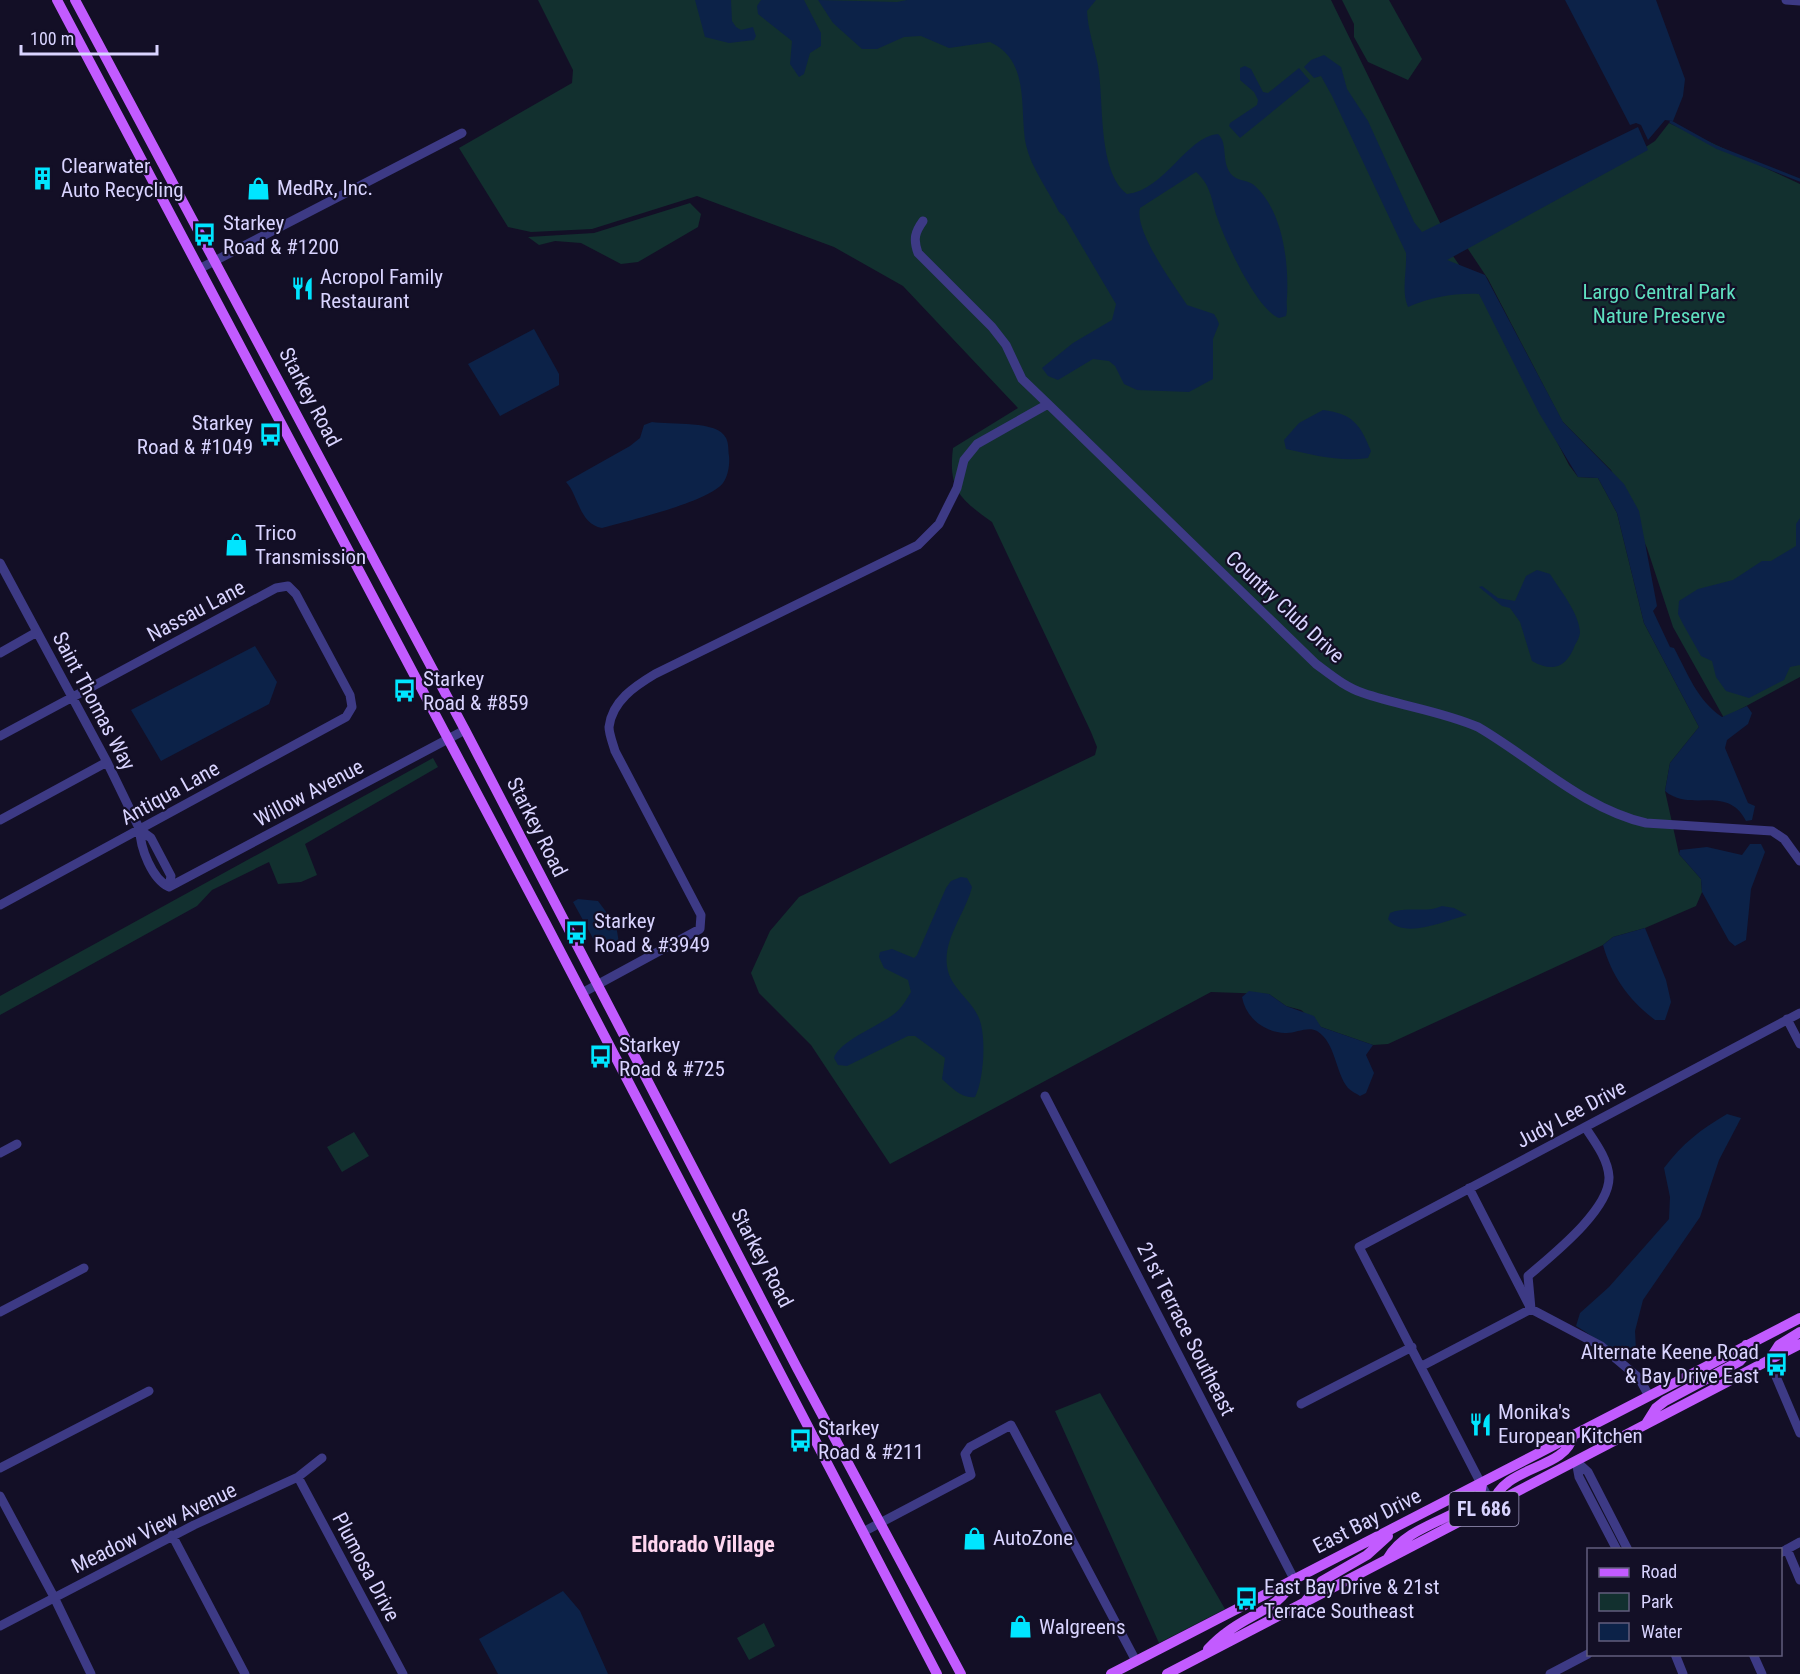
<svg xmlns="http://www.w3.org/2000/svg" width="1800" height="1674" viewBox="0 0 1800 1674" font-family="'Roboto Condensed',sans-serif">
<rect width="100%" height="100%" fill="#130f26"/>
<path fill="#12302f" d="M 538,0 L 1331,0 L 1443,229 L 1453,256 L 1484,301 L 1569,465 L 1578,477 L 1598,478 L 1617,513 L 1644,623 L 1699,727 L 1670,763 L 1665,791 L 1679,854 L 1701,879 L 1702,892 L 1696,906 L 1645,928 L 1613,937 L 1603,945 L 1388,1044 L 1373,1045 L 1321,1027 L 1301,1010 L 1286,1006 L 1269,994 L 1211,992 L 890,1164 L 811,1045 L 759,993 L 751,973 L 770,931 L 799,897 L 1095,755 L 1097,747 L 1091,732 L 992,522 C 960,499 948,490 953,448 L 1018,408 L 903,286 L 834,247 L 697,196 L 592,229 L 531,232 L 508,227 L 459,148 L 572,83 L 573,70 Z
M 1342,0 L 1389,0 L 1422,59 L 1408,80 L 1368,62 L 1354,37 L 1354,24 Z
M 1669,123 L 1800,184 L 1800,677 L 1724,718 L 1673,627 L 1647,548 L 1611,470 L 1562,421 L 1488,279 L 1466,246 L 1638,152 L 1655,141 Z
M 690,203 L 701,214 L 698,227 L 638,262 L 621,264 L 581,243 L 555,241 L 539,245 L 528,237 L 594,233 Z
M 433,758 L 438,767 L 305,844 L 317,875 L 301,882 L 278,884 L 269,862 L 212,890 L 197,906 L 0,1015 L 0,996 Z
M 354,1132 L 369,1156 L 342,1172 L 327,1147 Z
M 1100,1393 L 1225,1609 L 1159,1643 L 1055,1411 Z
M 764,1623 L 775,1646 L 749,1660 L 737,1638 Z"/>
<path fill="#0c2248" d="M 695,0 L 731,0 L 732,21 L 736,27 L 741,30 L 753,27 L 756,36 L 754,40 L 729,43 L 705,37 Z
M 761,0 L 804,0 L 821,33 L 821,46 L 810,53 L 804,74 L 799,77 L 790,64 L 792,41 L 758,14 L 757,6 Z
M 818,0 L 897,2 L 907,0 L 1096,0 L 1087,11 C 1088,29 1093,43 1097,61 C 1105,96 1096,170 1127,194 C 1165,190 1186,137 1218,134 C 1229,144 1220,164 1233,176 C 1238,181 1248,180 1254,185 C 1283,210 1289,263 1287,298 C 1286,304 1288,310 1286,316 L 1279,318 C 1257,310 1225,241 1217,217 C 1211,199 1211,185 1196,172 L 1140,208 C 1134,231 1174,285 1187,305 L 1214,314 L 1217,319 L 1219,324 L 1213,339 L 1213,379 L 1189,392 L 1137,390 L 1124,384 L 1115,366 L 1109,361 L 1093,359 L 1058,380 L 1048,376 L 1042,368 L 1073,343 L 1112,320 L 1116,304 L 1064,216 L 1059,212 C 1049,191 1031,168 1026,145 C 1019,109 1031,61 990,42 L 949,48 L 921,36 L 904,37 L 877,49 L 862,49 L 833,23 Z
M 1565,0 L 1656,0 L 1685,79 L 1683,96 L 1673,121 L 1665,120 L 1648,140 L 1641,125 L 1636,123 L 1630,125 Z
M 1324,55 L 1341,67 L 1347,89 L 1368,121 L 1414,222 L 1422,232 L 1638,127 L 1648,150 L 1447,260 L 1485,275 L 1563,422 L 1624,484 L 1639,511 L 1657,606 L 1653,611 L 1670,647 L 1674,648 C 1688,674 1697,700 1722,717 L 1747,706 L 1752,713 L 1748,724 L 1727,740 L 1725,748 L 1748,803 L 1755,806 L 1752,820 L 1746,821 C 1727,784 1691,813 1665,791 L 1670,763 L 1699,727 L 1644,623 L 1617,513 L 1598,478 L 1578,477 L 1539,413 L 1479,294 C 1454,293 1432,297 1408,307 C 1401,291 1407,272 1406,253 L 1332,96 L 1321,76 L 1314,78 L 1304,67 L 1311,60 Z
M 1245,66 L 1251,69 L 1263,92 L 1268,93 L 1299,68 L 1310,81 L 1240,138 L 1229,126 L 1230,123 L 1257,105 L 1258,100 L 1254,92 L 1240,80 L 1240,68 Z
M 534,329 L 559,374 L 559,385 L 500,416 L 468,364 Z
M 1323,410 C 1353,414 1360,424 1371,451 L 1368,458 C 1340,462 1313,455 1286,449 L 1284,440 L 1299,423 Z
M 652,422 C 670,425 718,420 726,438 C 729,444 728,450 729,456 C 730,464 728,477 723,483 C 709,502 627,521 602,528 C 579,524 579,496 566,482 L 630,446 L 640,438 L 644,425 Z
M 1800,518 L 1800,665 L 1790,667 L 1784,680 L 1749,698 L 1726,691 L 1716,677 L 1712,661 L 1701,656 L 1683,624 L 1678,614 L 1679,601 L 1698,589 L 1733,580 L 1762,561 L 1771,561 L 1796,546 L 1796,524 Z
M 1537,570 L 1550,574 C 1560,590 1579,613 1580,632 C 1580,636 1577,642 1575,645 C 1567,667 1553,673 1532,661 L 1520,622 L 1510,608 L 1502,606 L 1479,587 L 1482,586 L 1498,598 L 1515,601 L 1526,576 Z
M 255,646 L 277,682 L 269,704 L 161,761 L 131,710 Z
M 1750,844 L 1761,844 L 1765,852 L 1751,889 L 1746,940 L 1735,946 L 1729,941 L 1702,892 L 1701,879 L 1679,854 L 1680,850 L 1707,847 L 1742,855 Z
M 961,877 L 967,878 L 972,887 C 966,912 943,939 947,966 C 950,988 969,997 978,1016 C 987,1033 984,1080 975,1097 C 962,1099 951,1087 942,1079 L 945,1058 L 915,1036 L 908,1036 L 847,1066 L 838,1065 L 834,1058 C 839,1041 879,1026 894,1014 C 902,1008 906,1000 911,992 L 908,980 L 884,968 L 879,957 L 880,952 L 892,949 L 914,958 L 917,955 L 946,888 L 951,881 Z
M 578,899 L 598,901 L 616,925 L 620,949 L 614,952 L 600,951 L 573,902 Z
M 1442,906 L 1454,908 L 1467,915 C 1445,921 1403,940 1388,919 L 1390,913 C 1407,905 1425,914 1442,906 Z
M 1645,928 L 1666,980 L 1671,1002 L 1665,1020 L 1655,1020 C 1629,1000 1612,977 1603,945 L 1613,937 Z
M 1249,991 L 1269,994 L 1286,1006 L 1314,1016 L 1321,1027 L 1373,1045 L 1366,1055 L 1374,1073 L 1366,1093 L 1360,1096 C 1357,1094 1351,1091 1348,1088 C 1335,1072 1336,1043 1317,1031 C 1307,1026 1295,1034 1285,1033 C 1264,1032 1246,1018 1242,997 Z
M 1727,1114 L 1741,1118 L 1719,1160 L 1700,1217 L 1643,1300 L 1635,1331 L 1636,1350 L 1624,1357 C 1610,1351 1591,1334 1576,1326 L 1580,1313 L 1609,1287 L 1669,1219 L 1670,1197 L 1664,1168 C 1682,1144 1701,1129 1727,1114 Z
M 563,1591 L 580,1611 L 608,1674 L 498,1674 L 479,1639 Z"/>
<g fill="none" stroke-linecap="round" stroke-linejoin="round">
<path stroke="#0c2248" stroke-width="3" d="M 1671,122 L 1716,147 L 1800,180"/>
<path stroke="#3d3a85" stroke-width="9" d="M 1786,0 L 1800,1
M 923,221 C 915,232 913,239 918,253 L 992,327 L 1006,345 L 1022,379 L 1048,404
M 199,269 L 462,133
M 0,563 L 107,762 L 140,830 L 151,838 L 171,876 L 169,887
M 0,653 L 37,632
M 0,736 L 276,588 L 288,586 L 296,594 L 350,695 L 352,707 L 346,717 L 0,905
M 0,820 L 107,762
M 140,830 C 140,848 152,879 169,887
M 169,887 L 465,730
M 582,993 L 700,929 L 701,915 L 615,751 C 613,744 609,734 609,727 C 612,701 635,686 655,674 L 918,545 L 939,524 L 957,488 L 964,460 L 977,444 L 1048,404 L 1316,664 C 1331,675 1345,687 1363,693 C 1401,706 1441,711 1478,727 C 1533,759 1584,809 1646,823 L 1772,831 L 1784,839 L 1800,861
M 1787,1019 L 1800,1044
M 1045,1096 L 1294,1579
M 0,1153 L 17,1144
M 1469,1188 L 1531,1309 L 1601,1346 L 1639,1378 L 1649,1396
M 0,1312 L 84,1268
M 1769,1360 L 1800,1433
M 1422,1366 L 1531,1309 L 1528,1276 C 1551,1256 1610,1210 1609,1177 C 1608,1159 1595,1142 1585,1127
M 1301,1404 L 1412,1347
M 1576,1461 L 1588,1472 L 1628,1550
M 1576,1461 L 1579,1477 L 1617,1550
M 0,1468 L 149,1391
M 298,1477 L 403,1674
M 0,1496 L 54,1597 L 91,1674
M 1492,1505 L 1359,1247 L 1800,1013
M 863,1532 L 971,1475 L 965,1454 L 970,1447 L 1011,1425 L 1136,1661
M 172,1535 L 245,1674
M 1787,1549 L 1800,1580
M 1780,1553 L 1800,1542
M 0,1626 L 194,1525 L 298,1477 L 322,1458
M 1675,1654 L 1683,1674
M 1753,1654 L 1762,1674
M 1550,1674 L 1588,1654"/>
<path stroke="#c25bff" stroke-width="10" d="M 57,0 L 545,922 L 937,1674
M 75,0 L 465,730 L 797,1368 L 961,1674
M 1770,1359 L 1779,1345 L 1800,1332
M 1646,1424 L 1656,1408 L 1665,1401 L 1740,1361 L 1747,1353 L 1746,1345
M 1492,1505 C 1504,1464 1565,1471 1573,1436
M 1388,1558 C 1406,1527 1451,1520 1479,1499 L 1482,1484
M 1305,1602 L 1322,1581 L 1367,1555 L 1388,1536
M 1208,1649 C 1214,1643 1220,1637 1226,1633 C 1251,1613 1280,1609 1294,1579
M 1111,1674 L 1800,1318
M 1167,1674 L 1800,1344"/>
</g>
<defs>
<symbol id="building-bare" viewBox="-9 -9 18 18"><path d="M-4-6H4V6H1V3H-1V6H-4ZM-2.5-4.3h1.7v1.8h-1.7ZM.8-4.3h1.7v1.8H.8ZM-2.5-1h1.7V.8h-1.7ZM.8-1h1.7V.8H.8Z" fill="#00e5ff" stroke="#130f26" stroke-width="2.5" paint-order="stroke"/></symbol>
<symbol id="shop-bare" viewBox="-9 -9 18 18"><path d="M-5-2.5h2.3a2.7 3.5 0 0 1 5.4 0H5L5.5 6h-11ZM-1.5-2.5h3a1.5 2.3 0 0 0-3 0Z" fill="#00e5ff" stroke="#130f26" stroke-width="2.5" paint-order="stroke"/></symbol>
<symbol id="bus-bare" viewBox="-9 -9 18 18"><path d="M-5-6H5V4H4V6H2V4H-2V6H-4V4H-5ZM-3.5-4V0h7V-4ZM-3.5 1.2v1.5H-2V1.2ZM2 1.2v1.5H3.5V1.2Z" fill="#00e5ff" stroke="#130f26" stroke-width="2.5" paint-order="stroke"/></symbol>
<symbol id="restaurant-bare" viewBox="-9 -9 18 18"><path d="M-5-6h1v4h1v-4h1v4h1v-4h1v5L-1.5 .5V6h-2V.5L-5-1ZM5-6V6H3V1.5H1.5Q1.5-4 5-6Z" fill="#00e5ff" stroke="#130f26" stroke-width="2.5" paint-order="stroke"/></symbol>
</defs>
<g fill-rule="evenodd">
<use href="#building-bare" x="26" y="162" width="33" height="33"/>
<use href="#shop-bare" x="242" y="172" width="33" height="33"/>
<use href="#bus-bare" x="188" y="218" width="33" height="33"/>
<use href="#restaurant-bare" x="286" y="272" width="33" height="33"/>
<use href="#bus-bare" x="254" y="418" width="33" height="33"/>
<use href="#shop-bare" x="220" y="528" width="33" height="33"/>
<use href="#bus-bare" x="388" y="674" width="33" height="33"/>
<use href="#bus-bare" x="560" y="916" width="33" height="33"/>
<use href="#bus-bare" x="584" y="1040" width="33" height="33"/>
<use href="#bus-bare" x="1760" y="1348" width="33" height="33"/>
<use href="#restaurant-bare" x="1464" y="1408" width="33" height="33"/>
<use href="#bus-bare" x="784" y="1424" width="33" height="33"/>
<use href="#shop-bare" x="958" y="1522" width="33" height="33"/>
<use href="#bus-bare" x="1230" y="1582" width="33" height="33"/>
<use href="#shop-bare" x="1004" y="1610" width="33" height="33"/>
</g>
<g text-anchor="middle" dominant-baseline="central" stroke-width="4.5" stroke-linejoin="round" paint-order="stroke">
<rect fill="#130f26" stroke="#9e99be" stroke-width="1.5" x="1449.5" y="1492" width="69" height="34" rx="4.5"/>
<g font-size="20" font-weight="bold" fill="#d9d4ff">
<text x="1484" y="1509">FL 686</text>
</g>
<g font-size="21" fill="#d9d4ff" stroke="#130f26" text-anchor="start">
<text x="61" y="166">Clearwater<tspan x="61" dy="24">Auto Recycling</tspan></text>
<text x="277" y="188">MedRx, Inc.</text>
<text x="223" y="223">Starkey<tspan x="223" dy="24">Road &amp; #1200</tspan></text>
<text x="320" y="277">Acropol Family<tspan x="320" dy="24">Restaurant</tspan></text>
<text x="253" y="423" text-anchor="end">Starkey<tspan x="253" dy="24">Road &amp; #1049</tspan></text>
<text x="255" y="533">Trico<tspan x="255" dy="24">Transmission</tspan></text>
<text x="423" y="679">Starkey<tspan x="423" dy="24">Road &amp; #859</tspan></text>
<text x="594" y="921">Starkey<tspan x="594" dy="24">Road &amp; #3949</tspan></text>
<text x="619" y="1045">Starkey<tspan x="619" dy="24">Road &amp; #725</tspan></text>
<text x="1759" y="1352" text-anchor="end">Alternate Keene Road<tspan x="1759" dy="24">&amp; Bay Drive East</tspan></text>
<text x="1498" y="1412">Monika's<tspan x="1498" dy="24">European Kitchen</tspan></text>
<text x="818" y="1428">Starkey<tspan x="818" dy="24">Road &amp; #211</tspan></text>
<text x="993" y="1538">AutoZone</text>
<text x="1264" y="1587">East Bay Drive &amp; 21st<tspan x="1264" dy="24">Terrace Southeast</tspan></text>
<text x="1039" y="1627">Walgreens</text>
</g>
<g font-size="21" fill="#5fe0c0" stroke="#130f26">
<text x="1659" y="292">Largo Central Park<tspan x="1659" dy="24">Nature Preserve</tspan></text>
</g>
<g font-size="21" fill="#d9d4ff" stroke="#130f26">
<text transform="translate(310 397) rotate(62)">Starkey Road</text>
<text transform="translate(1285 607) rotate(43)">Country Club Drive</text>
<text transform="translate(196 611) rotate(-28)">Nassau Lane</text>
<text transform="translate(94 701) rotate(62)">Saint Thomas Way</text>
<text transform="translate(170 793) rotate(-29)">Antiqua Lane</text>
<text transform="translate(309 793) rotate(-28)">Willow Avenue</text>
<text transform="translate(537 827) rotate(63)">Starkey Road</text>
<text transform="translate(1571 1114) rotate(-28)">Judy Lee Drive</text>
<text transform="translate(762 1258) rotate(62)">Starkey Road</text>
<text transform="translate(1186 1329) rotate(63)">21st Terrace Southeast</text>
<text transform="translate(1367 1521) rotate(-27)">East Bay Drive</text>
<text transform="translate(154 1528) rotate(-26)">Meadow View Avenue</text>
<text transform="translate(366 1567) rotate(62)">Plumosa Drive</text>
</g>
<g font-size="22" font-weight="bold" fill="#ffd6f0" stroke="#130f26">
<text x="703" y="1544">Eldorado Village</text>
</g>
</g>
<rect x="1587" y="1548" width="195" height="108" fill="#130f26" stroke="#625e7d" stroke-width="1.5"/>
<rect x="1599" y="1568" width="30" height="9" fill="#c25bff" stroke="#625e7d" stroke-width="1.5"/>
<text x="1641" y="1578" font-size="18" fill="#d9d4ff">Road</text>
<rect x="1599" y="1593" width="30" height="18" fill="#12302f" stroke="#625e7d" stroke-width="1.5"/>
<text x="1641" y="1608" font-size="18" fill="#d9d4ff">Park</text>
<rect x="1599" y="1623" width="30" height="18" fill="#0c2248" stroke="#625e7d" stroke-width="1.5"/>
<text x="1641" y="1638" font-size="18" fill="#d9d4ff">Water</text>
<path d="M21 45v9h136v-9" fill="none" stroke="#d9d4ff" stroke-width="3"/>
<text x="30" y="45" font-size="18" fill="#d9d4ff" stroke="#130f26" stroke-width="4.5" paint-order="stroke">100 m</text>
</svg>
